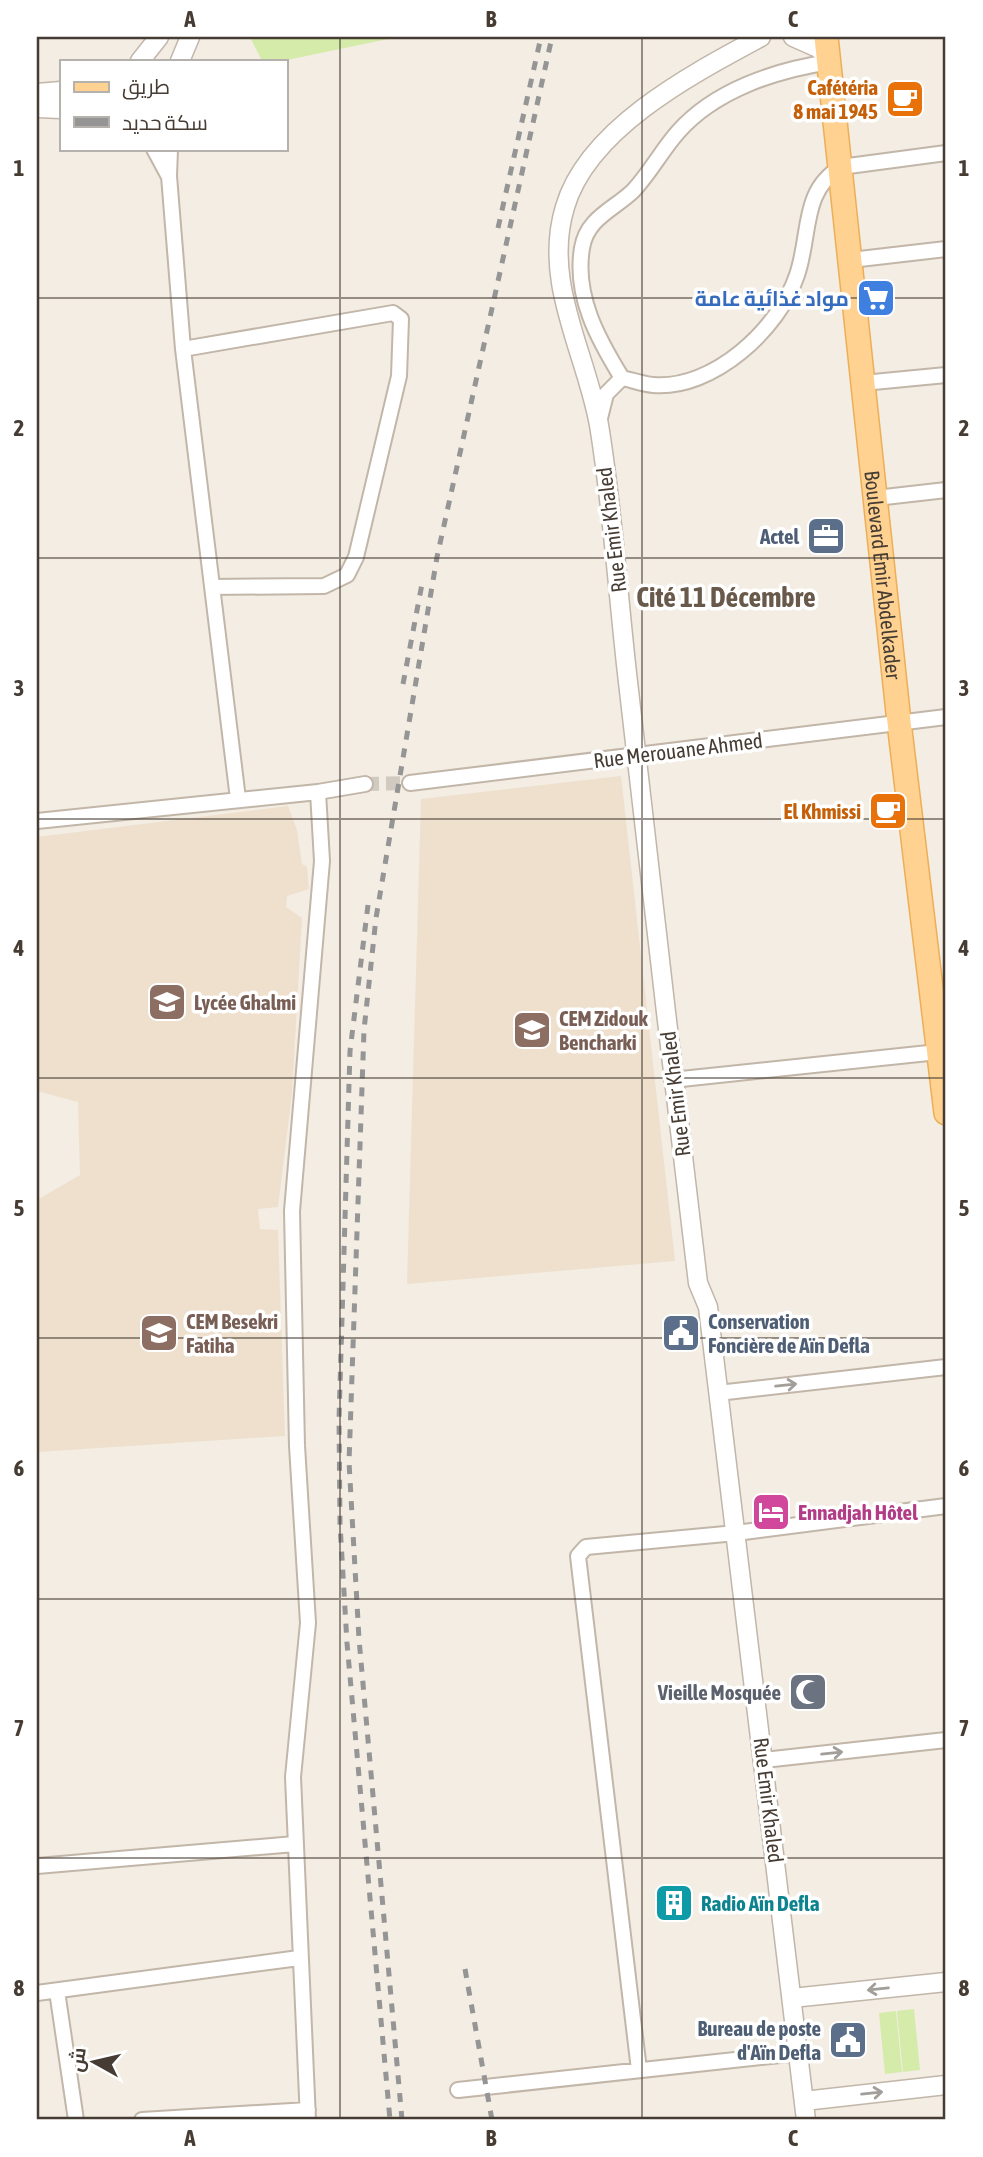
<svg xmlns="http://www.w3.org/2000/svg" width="983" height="2157" viewBox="0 0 983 2157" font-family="'Asap Condensed',Cairo,sans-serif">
<rect width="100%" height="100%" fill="#f3ede4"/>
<path fill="#eee0cc" d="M 621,776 L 675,1261 L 407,1284 L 421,799 Z
M 288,806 L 297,830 L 302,864 L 307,867 L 309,889 L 287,896 L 286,907 L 302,918 L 292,1093 L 278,1207 L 258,1209 L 260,1229 L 278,1230 L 285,1436 L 37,1452 L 37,1200 L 80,1175 L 78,1102 L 37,1091 L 37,837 Z"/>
<path fill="#d5eba9" d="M 250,37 L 398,37 L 282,61 L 262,61 Z
M 914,2009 L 920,2070 L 903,2072 L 897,2011 Z
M 896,2011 L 902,2072 L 885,2074 L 879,2013 Z"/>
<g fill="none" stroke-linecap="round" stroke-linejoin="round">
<path stroke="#d0cac1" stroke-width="14" stroke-dasharray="14 7" stroke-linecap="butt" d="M 365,784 L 410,783"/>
<defs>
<path id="minor" d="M 154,149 L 168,175
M 170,149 L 169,176 L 183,349 L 238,799
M 851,260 L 946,249
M 183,349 L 393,313 L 401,319 L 399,376 L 356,557 L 347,575 L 324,586 L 212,587
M 622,378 C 598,339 574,296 582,248 C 587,218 613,210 633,191 C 650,173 662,150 678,132 C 715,90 776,70 830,62
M 863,383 L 946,375
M 599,422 L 606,394 L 622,378 C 632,380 642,384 653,385 C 713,390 779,329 797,275 C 811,234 801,191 841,167 L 946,153
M 876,498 L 946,490
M 410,783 L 946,717
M 37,821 L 318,792 L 365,784
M 672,1080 L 938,1052
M 718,1393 L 946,1367
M 764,1760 L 946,1740
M 37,1866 L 295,1844
M 57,1991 L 76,2120
M 37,1993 L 299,1958
M 639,2070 L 578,1556 L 586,1547 L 736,1533 L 946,1506
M 458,2090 L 799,2053
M 142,2120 L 308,2110
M 308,2120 L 293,1777 L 308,1623 L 297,1446 L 292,1211 L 322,861 L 318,792"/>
<path id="tertiary" d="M 761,37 C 694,73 588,128 565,207 C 542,282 586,352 599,425 C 613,510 618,597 628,682 C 652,882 673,1083 698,1283 L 708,1307 L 806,2120
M 793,37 L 818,48 L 829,58
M 140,61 L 159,37
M 180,61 L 190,37
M 37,93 L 61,91
M 37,108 L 61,109
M 792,1998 L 946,1982
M 804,2101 L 946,2085"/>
<g id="primary">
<path id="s1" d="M 826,37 L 899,722 L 946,1113"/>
</g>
</defs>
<use href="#minor" stroke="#c2b6a9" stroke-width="18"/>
<use href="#tertiary" stroke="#c2b6a9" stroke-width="21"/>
<use href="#primary" stroke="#edae58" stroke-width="26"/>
<use href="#minor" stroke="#fff" stroke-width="14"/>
<use href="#tertiary" stroke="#fff" stroke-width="18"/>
<use href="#primary" stroke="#ffd291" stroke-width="23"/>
<path stroke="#959595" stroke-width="5" stroke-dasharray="9 9" stroke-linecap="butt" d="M 498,228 L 541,37
M 403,684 L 422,584
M 368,905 L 350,1051 L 339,1419 L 340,1524 L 347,1643 L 390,2120
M 465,1969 L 492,2120
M 402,2120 L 359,1639 L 349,1462 L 364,1030 L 376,918 L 437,557 L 552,37"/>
</g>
<defs><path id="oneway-shaft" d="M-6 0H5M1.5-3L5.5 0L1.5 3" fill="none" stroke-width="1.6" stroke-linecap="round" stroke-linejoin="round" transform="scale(1.75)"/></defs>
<g stroke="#a29e99">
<use href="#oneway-shaft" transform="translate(786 1385) rotate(-6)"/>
<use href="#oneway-shaft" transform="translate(832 1753) rotate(-6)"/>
<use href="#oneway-shaft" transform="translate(878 1989) rotate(174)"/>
<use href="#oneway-shaft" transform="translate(872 2093) rotate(-6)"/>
</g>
<path fill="none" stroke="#463c33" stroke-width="2" stroke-opacity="0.55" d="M 340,37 L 340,2120M 642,37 L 642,2120M 37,298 L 946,298M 37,558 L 946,558M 37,819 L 946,819M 37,1078 L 946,1078M 37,1338 L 946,1338M 37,1599 L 946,1599M 37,1858 L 946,1858"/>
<defs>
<symbol id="cafe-square" viewBox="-11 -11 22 22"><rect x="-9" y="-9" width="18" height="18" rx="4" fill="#e8710a" stroke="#fff"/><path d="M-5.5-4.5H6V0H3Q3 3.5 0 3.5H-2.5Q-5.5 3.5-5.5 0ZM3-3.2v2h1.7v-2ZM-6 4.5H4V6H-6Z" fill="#fff"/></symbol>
<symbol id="supermarket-square" viewBox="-11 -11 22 22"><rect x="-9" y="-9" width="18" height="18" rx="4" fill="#3f7fe0" stroke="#fff"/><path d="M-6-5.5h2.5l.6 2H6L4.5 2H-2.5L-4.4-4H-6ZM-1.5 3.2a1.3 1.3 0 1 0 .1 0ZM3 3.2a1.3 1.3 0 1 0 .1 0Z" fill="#fff"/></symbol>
<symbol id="office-square" viewBox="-11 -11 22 22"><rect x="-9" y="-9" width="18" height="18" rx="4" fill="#5c6f8a" stroke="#fff"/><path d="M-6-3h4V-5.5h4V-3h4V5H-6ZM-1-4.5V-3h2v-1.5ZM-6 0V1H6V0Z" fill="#fff"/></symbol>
<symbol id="school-square" viewBox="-11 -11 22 22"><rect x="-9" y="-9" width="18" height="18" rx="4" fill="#8d6e63" stroke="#fff"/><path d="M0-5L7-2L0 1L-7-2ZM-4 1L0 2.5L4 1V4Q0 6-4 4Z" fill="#fff"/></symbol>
<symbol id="civic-square" viewBox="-11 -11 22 22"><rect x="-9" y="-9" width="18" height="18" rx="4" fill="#5c6f8a" stroke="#fff"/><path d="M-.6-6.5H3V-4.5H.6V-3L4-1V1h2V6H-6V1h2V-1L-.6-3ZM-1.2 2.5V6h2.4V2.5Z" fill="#fff"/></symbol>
<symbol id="hotel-square" viewBox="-11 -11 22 22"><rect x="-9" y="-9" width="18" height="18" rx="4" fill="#d1479c" stroke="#fff"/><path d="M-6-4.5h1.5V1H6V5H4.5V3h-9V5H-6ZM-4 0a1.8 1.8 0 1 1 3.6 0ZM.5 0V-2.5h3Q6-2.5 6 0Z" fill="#fff"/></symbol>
<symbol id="mosque-square" viewBox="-11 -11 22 22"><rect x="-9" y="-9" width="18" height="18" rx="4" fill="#6b7280" stroke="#fff"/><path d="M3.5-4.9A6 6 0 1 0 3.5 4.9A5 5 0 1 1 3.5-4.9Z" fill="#fff"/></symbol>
<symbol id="building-square" viewBox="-11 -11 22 22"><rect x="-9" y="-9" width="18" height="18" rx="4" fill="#0f9aa8" stroke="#fff"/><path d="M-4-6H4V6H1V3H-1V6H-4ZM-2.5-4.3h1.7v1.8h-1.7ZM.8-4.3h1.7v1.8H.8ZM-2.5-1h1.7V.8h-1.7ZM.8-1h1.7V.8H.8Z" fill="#fff"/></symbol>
</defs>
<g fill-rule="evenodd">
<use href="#cafe-square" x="883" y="77" width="44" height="44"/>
<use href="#supermarket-square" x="854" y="276" width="44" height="44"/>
<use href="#office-square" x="804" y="514" width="44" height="44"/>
<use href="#cafe-square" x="866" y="789" width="44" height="44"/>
<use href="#school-square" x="145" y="980" width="44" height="44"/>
<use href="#school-square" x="510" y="1008" width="44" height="44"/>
<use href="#school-square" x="137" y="1311" width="44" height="44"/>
<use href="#civic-square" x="659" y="1311" width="44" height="44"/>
<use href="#hotel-square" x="749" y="1490" width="44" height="44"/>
<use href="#mosque-square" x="786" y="1670" width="44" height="44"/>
<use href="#building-square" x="652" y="1881" width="44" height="44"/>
<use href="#civic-square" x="826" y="2018" width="44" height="44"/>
</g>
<g text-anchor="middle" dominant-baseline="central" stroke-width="7" stroke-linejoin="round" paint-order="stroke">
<g font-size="21" font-weight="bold" fill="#c56008" stroke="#fff" text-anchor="end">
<text x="878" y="87">Cafétéria<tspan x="878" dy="24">8 mai 1945</tspan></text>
<text x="861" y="811">El Khmissi</text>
</g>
<g font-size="21" font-weight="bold" fill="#366cbe" stroke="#fff" text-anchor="end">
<text x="849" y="298">مواد غذائية عامة</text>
</g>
<g font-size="21" fill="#463c33" stroke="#fff">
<text transform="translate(611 530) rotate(-97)">Rue Emir Khaled</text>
<text stroke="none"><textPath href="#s1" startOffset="541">Boulevard Emir Abdelkader</textPath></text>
<text transform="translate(678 750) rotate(-7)">Rue Merouane Ahmed</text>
<text transform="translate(675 1094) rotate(-97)">Rue Emir Khaled</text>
<text transform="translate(769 1800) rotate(83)">Rue Emir Khaled</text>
</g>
<g font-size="21" font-weight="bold" fill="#4e5e75" stroke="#fff" text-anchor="end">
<text x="799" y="536">Actel</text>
<text x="708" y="1321" text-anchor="start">Conservation<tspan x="708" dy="24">Foncière de Aïn Defla</tspan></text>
<text x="821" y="2028">Bureau de poste<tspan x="821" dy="24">d'Aïn Defla</tspan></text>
</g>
<g font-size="21" font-weight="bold" fill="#785e54" stroke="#fff" text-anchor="start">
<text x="194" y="1002">Lycée Ghalmi</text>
<text x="559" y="1018">CEM Zidouk<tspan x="559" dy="24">Bencharki</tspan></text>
<text x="186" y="1321">CEM Besekri<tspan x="186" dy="24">Fatiha</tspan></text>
</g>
<g font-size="21" font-weight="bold" fill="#b23c85" stroke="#fff" text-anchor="start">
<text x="798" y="1512">Ennadjah Hôtel</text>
</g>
<g font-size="21" font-weight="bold" fill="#5b616d" stroke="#fff" text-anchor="end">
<text x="781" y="1692">Vieille Mosquée</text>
</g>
<g font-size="21" font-weight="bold" fill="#0d838f" stroke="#fff" text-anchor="start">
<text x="701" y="1903">Radio Aïn Defla</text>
</g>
<g font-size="28" font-weight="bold" fill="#69594a" stroke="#fff">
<text x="726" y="597">Cité 11 Décembre</text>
</g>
</g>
<rect width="983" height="2157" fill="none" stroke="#ffffff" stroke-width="77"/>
<rect x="60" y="60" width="228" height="91" fill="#ffffff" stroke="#b5b1ad" stroke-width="2"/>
<rect x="74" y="82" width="35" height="10" fill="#ffd291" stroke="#b5b1ad" stroke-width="2"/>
<text x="122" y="94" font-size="21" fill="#463c33">طريق</text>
<rect x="74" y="117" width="35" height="10" fill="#959595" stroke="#b5b1ad" stroke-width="2"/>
<text x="122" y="130" font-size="21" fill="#463c33">سكة حديد</text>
<g transform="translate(94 2062) rotate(278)" stroke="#ffffff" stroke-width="5" paint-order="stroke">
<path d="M0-5L12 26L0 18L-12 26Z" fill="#463c33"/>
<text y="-10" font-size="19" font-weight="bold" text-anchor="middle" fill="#463c33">ش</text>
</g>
<rect x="38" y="38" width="906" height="2080" fill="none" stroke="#463c33" stroke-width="2.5"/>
<g font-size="23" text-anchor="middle" font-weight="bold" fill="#463c33">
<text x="190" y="27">A</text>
<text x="491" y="27">B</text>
<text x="793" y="27">C</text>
<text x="19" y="176">1</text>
<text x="964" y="176">1</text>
<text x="19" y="436">2</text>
<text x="964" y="436">2</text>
<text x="19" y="696">3</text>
<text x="964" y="696">3</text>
<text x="19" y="956">4</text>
<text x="964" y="956">4</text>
<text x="19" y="1216">5</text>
<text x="964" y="1216">5</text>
<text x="19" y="1476">6</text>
<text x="964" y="1476">6</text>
<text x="19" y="1736">7</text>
<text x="964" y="1736">7</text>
<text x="19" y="1996">8</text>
<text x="964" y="1996">8</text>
<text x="190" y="2146">A</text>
<text x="491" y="2146">B</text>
<text x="793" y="2146">C</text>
</g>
</svg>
